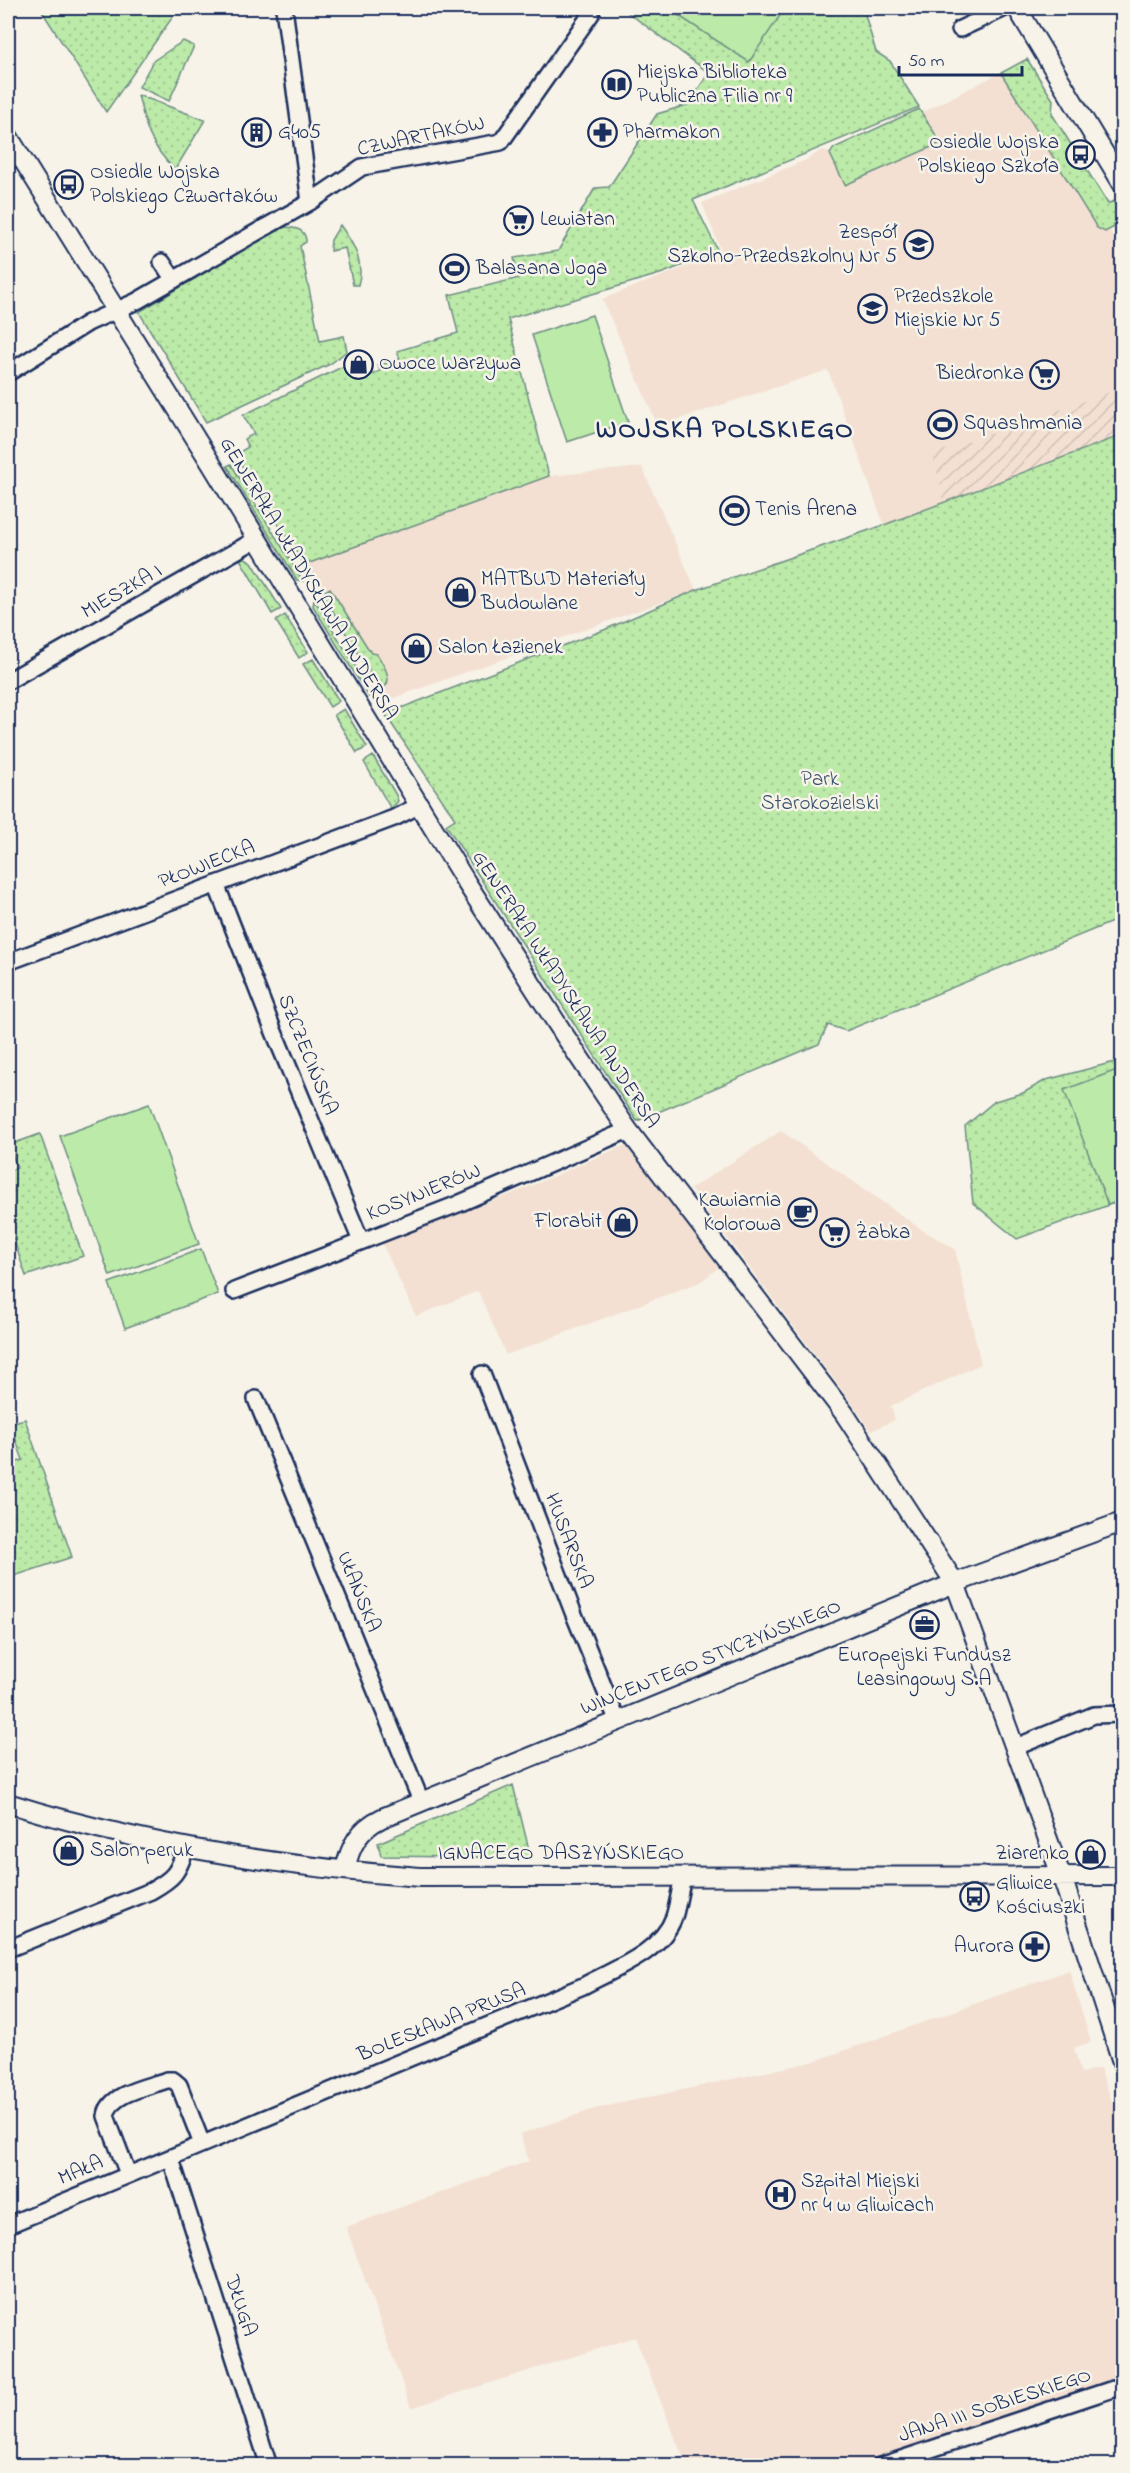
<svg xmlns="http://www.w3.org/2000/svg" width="1130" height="2473" viewBox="0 0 1130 2473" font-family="'Indie Flower',sans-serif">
<defs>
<pattern id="industrial-furrows" width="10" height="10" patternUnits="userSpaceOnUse" patternTransform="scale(1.5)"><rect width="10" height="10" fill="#f3e0d2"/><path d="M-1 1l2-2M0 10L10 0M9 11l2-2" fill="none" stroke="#d0c0b7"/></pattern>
<pattern id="green-dots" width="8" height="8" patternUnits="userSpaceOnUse" patternTransform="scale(1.5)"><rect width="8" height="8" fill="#bceaa8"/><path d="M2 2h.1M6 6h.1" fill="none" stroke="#a1c993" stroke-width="1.8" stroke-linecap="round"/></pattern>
</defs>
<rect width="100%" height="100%" fill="#f7f3e8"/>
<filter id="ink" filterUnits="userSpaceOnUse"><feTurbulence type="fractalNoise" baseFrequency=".0167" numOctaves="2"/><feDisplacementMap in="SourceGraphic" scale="12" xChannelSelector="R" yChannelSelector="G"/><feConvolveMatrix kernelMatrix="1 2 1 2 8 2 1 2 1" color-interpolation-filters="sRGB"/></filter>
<g filter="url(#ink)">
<path fill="#f3e0d2" d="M 1027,59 L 1053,100 L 1052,114 L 1108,228 L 1119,248 L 1122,247 L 1122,434 L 884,525 L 828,370 L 658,426 L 602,299 L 722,253 L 702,203 L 806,160 L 822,150 L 830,153 L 834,148 L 927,110 Z
M 642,467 L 696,590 L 385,701 L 304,565 L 549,476 Z
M 781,1131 L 921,1229 L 955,1249 L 981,1364 L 891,1406 L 895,1420 L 871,1431 L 857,1410 L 690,1189 Z
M 630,1143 L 722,1265 L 700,1282 L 506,1355 L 478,1291 L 416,1316 L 382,1243 L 524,1189 Z
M 1069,1970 L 1091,2042 L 1074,2048 L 1081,2073 L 1100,2068 L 1122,2130 L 1122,2381 L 860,2465 L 686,2465 L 635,2337 L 411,2408 L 346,2227 L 529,2161 L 520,2134 L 594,2109 L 812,2062 Z"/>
<path fill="url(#industrial-furrows)" d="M 1122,388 L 1122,437 L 944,505 L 933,454 Z"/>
<path fill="url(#green-dots)" stroke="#6c8c83" stroke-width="1.5" d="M 40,8 L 179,8 L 106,112 Z
M 622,8 L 863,8 L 876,52 L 890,61 L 919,107 L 693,200 L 718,251 L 663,273 L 508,319 L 549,476 L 304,565 L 235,455 L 248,447 L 244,439 L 254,434 L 243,415 L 348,364 L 357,381 L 380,371 L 378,365 L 400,359 L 397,351 L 458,333 L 449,295 L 519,278 L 514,258 L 558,251 L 595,188 L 609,187 L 657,114 L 687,105 L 709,73 Z
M 183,41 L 194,46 L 169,101 L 139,87 L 153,61 Z
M 1027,59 L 1053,100 L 1052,114 L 1108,204 L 1113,201 L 1122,215 L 1122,223 L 1105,232 L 1097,228 L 1001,73 Z
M 138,95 L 205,120 L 175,170 C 150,145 146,129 138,95 Z
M 919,109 L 941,143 L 845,185 L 830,154 L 834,148 Z
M 340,225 C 353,243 365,262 358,285 L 353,285 L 345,248 L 330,251 L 331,240 Z
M 285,227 C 296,228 306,229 306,242 L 300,246 L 320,341 L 344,336 L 347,351 L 330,364 L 206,422 L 139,312 L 279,228 Z
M 1122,435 L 1122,918 L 846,1031 L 828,1025 L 819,1044 L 637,1121 L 446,825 L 455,819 L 385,714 L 604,630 L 696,590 L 884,525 Z
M 231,464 L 303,581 L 297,580 L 227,466 Z
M 245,558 L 252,562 L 281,609 L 272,614 L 240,559 Z
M 330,588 L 371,653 L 377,654 C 384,666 396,682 380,691 L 322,593 Z
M 314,599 L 373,695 L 369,697 L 313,606 Z
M 285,615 L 308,652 L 299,658 L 276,621 Z
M 313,659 L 339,701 L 330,707 L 303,664 Z
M 344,709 L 367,747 L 357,753 L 334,715 Z
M 373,756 L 396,795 L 398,801 L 391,809 L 364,762 Z
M 1122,1060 L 1122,1200 L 1017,1239 L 973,1203 L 965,1126 L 995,1101 L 1023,1093 L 1046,1080 Z
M 40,1134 L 83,1256 L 26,1276 L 8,1223 L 8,1171 L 17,1168 L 9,1145 Z
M 25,1419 L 72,1557 L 8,1578 L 8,1465 L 23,1460 L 10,1423 Z
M 513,1785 L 531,1858 L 381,1856 L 378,1843 Z"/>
<path fill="#bceaa8" stroke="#6c8c83" stroke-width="1.5" d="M 667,8 L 785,8 L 749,62 Z
M 592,315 L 628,422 L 567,442 L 532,335 Z
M 1122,1068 L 1122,1200 L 1108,1205 L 1064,1090 Z
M 149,1104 L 199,1244 L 110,1276 L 60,1136 Z
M 201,1249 L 218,1294 L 125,1328 L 109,1283 Z"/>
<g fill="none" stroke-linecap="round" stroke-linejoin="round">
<defs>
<path id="minor" d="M 284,8 L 310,202
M 960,29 L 1005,8
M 162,262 L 174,280
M 8,373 L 88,323 L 137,301 L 264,228 L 310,202 L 362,167 L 501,142 L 591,14
M 8,681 L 257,539
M 216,884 L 274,1032 L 361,1241
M 8,962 L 394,818 L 420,805
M 234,1291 L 458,1204 L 628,1130
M 482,1374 L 573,1612 L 618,1722
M 256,1399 L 421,1801
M 1016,1747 L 1094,1715 L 1122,1714
M 8,1949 L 151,1891 C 174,1878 178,1873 186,1848
M 171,2159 L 269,2466
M 128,2174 L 106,2116 C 109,2093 148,2087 167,2080 L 173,2080 L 179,2085 L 202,2144
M 8,2225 L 583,1986 C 614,1969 661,1953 674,1917 C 678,1904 680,1890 683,1876
M 880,2466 L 1122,2386"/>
<path id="tertiary" d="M 1017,8 L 1122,183
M 8,136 L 212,465 L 466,882 L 565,1036 L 628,1130 L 844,1413 L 955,1583 L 1066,1889 L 1122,2062
M 8,1803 C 141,1845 281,1867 420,1877 L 1122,1876
M 345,1870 C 350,1846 359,1829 382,1818 L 955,1583 L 1122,1522"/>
</defs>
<use href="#minor" stroke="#1b2f5e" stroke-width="20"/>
<use href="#tertiary" stroke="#1b2f5e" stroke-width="22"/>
<use href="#minor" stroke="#f7f3e8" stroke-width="15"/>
<use href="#tertiary" stroke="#f7f3e8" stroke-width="18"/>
</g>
</g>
<defs>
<symbol id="library-ring" viewBox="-11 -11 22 22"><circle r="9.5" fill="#f7f3e8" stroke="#1b2f5e" stroke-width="1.5"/><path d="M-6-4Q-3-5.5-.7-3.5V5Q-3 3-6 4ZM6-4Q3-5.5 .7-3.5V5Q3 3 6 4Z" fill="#1b2f5e"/></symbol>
<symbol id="building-ring" viewBox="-11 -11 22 22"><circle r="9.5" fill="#f7f3e8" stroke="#1b2f5e" stroke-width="1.5"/><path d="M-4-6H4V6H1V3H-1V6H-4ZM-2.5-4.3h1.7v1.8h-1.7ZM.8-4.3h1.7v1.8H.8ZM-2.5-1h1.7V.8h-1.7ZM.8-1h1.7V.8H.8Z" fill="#1b2f5e"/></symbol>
<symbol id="pharmacy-ring" viewBox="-11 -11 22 22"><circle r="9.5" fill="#f7f3e8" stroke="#1b2f5e" stroke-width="1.5"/><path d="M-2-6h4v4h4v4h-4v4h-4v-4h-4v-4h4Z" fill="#1b2f5e"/></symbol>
<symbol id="bus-ring" viewBox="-11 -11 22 22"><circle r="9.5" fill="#f7f3e8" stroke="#1b2f5e" stroke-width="1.5"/><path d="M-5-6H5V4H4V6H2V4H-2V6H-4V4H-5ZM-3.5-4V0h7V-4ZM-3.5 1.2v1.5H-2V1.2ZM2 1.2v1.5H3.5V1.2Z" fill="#1b2f5e"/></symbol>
<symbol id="supermarket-ring" viewBox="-11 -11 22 22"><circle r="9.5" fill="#f7f3e8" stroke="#1b2f5e" stroke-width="1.5"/><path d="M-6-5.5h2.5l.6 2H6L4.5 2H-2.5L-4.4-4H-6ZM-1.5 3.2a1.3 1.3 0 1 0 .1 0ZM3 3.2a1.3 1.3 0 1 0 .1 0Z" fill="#1b2f5e"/></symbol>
<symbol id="school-ring" viewBox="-11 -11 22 22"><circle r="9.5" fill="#f7f3e8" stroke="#1b2f5e" stroke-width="1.5"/><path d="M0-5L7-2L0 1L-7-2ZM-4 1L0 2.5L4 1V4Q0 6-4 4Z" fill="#1b2f5e"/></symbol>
<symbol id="stadium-ring" viewBox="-11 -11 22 22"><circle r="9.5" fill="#f7f3e8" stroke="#1b2f5e" stroke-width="1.5"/><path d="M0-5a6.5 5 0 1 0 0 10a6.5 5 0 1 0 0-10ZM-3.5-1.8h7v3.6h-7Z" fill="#1b2f5e"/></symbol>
<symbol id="shop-ring" viewBox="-11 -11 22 22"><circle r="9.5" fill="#f7f3e8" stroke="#1b2f5e" stroke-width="1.5"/><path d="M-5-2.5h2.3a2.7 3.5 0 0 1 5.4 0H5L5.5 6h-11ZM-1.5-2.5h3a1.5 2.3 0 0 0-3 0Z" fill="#1b2f5e"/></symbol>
<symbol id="cafe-ring" viewBox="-11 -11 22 22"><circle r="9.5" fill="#f7f3e8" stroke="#1b2f5e" stroke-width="1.5"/><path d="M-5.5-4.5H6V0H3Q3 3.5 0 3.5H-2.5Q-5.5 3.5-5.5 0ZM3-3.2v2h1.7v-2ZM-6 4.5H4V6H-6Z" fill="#1b2f5e"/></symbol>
<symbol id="office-ring" viewBox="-11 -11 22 22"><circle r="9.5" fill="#f7f3e8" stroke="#1b2f5e" stroke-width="1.5"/><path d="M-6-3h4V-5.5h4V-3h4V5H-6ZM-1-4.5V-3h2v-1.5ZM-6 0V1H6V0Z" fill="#1b2f5e"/></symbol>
<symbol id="hospital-ring" viewBox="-11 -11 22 22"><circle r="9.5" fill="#f7f3e8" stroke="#1b2f5e" stroke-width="1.5"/><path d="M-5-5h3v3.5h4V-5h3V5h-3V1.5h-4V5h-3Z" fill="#1b2f5e"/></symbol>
</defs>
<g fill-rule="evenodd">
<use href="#library-ring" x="600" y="68" width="33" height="33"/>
<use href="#building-ring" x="240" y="116" width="33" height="33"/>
<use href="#pharmacy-ring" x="586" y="116" width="33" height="33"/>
<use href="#bus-ring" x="1064" y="138" width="33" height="33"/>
<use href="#bus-ring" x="52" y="168" width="33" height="33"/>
<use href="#supermarket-ring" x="502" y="204" width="33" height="33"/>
<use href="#school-ring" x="902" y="228" width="33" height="33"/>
<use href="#stadium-ring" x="438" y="252" width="33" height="33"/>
<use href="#school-ring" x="856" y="292" width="33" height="33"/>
<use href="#shop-ring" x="342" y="348" width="33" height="33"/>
<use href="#supermarket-ring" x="1028" y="358" width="33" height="33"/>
<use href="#stadium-ring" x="926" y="408" width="33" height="33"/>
<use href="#stadium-ring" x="718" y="494" width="33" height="33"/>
<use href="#shop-ring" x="444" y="576" width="33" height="33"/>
<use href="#shop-ring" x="400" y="632" width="33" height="33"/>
<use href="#cafe-ring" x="786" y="1196" width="33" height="33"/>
<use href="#shop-ring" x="606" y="1206" width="33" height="33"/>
<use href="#supermarket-ring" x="818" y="1216" width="33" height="33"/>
<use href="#office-ring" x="908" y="1608" width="33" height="33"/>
<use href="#shop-ring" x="52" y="1834" width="33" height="33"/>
<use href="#shop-ring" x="1074" y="1838" width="33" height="33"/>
<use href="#bus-ring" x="958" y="1880" width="33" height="33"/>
<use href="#pharmacy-ring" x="1018" y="1930" width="33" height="33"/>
<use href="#hospital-ring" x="764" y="2178" width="33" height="33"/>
</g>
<g text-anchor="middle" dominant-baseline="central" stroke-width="5" stroke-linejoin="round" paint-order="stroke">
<g font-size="21" fill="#1b2f5e" stroke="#f7f3e8" text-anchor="start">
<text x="637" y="73">Miejska Biblioteka<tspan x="637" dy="24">Publiczna Filia nr 9</tspan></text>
<text x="278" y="133">G405</text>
<text x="623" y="133">Pharmakon</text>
<text x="1059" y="143" text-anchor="end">Osiedle Wojska<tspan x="1059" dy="24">Polskiego Szkoła</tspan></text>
<text x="90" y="173">Osiedle Wojska<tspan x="90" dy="24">Polskiego Czwartaków</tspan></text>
<text x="540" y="220">Lewiatan</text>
<text x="897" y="233" text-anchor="end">Zespół<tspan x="897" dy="24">Szkolno-Przedszkolny Nr 5</tspan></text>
<text x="476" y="269">Balasana Joga</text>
<text x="894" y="297">Przedszkole<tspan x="894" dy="24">Miejskie Nr 5</tspan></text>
<text x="379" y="364">Owoce Warzywa</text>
<text x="1024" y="374" text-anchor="end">Biedronka</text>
<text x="963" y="424">Squashmania</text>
<text x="755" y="510">Tenis Arena</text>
<text x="481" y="580">MATBUD Materiały<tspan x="481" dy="24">Budowlane</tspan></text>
<text x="438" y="648">Salon Łazienek</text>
<text x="781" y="1201" text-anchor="end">Kawiarnia<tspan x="781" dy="24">Kolorowa</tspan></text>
<text x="602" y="1222" text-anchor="end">Florabit</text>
<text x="856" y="1233">Żabka</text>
<text x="924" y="1656" text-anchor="middle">Europejski Fundusz<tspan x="924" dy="24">Leasingowy S.A</tspan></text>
<text x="90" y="1851">Salon peruk</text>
<text x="1069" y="1854" text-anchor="end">Ziarenko</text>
<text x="996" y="1884">Gliwice<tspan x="996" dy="24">Kościuszki</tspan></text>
<text x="1014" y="1947" text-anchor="end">Aurora</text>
<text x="801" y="2182">Szpital Miejski<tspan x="801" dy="24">nr 4 w Gliwicach</tspan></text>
</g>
<g font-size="21" fill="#1b2f5e" stroke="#f7f3e8">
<text transform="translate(421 137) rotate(-12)">CZWARTAKÓW</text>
<text transform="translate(308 579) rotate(59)">GENERAŁA WŁADYSŁAWA ANDERSA</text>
<text transform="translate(122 592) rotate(-30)">MIESZKA I</text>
<text transform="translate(207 865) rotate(-21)">PŁOWIECKA</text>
<text transform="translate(565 990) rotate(57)">GENERAŁA WŁADYSŁAWA ANDERSA</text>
<text transform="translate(307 1055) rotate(68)">SZCZECIŃSKA</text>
<text transform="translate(424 1193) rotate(-22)">KOSYNIERÓW</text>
<text transform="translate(568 1541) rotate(69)">HUSARSKA</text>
<text transform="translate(358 1592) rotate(68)">UŁAŃSKA</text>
<text transform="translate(711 1658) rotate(-22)">WINCENTEGO STYCZYŃSKIEGO</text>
<text x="561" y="1854">IGNACEGO DASZYŃSKIEGO</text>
<text transform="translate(442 2023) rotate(-22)">BOLESŁAWA PRUSA</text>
<text transform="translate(81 2171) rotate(-23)">MAŁA</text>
<text transform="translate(240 2306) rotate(72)">DŁUGA</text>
<text transform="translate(995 2406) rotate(-18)">JANA III SOBIESKIEGO</text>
</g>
<g font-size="21" fill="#3b546d" stroke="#f7f3e8">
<text x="820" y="780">Park<tspan x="820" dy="24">Starokozielski</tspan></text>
</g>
<g font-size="27" font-weight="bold" letter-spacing="1.5" fill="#1b2f5e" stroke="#f7f3e8">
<text x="725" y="430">WOJSKA POLSKIEGO</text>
</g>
</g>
<rect width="1130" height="2473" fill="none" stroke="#f7f3e8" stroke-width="30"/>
<rect x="15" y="15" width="1100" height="2443" fill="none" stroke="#1b2f5e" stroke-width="2" filter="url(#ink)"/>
<path d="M899 66v9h123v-9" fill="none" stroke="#1b2f5e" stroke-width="3"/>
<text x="908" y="66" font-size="18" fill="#1b2f5e" stroke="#f7f3e8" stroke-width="4.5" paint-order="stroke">50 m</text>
</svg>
